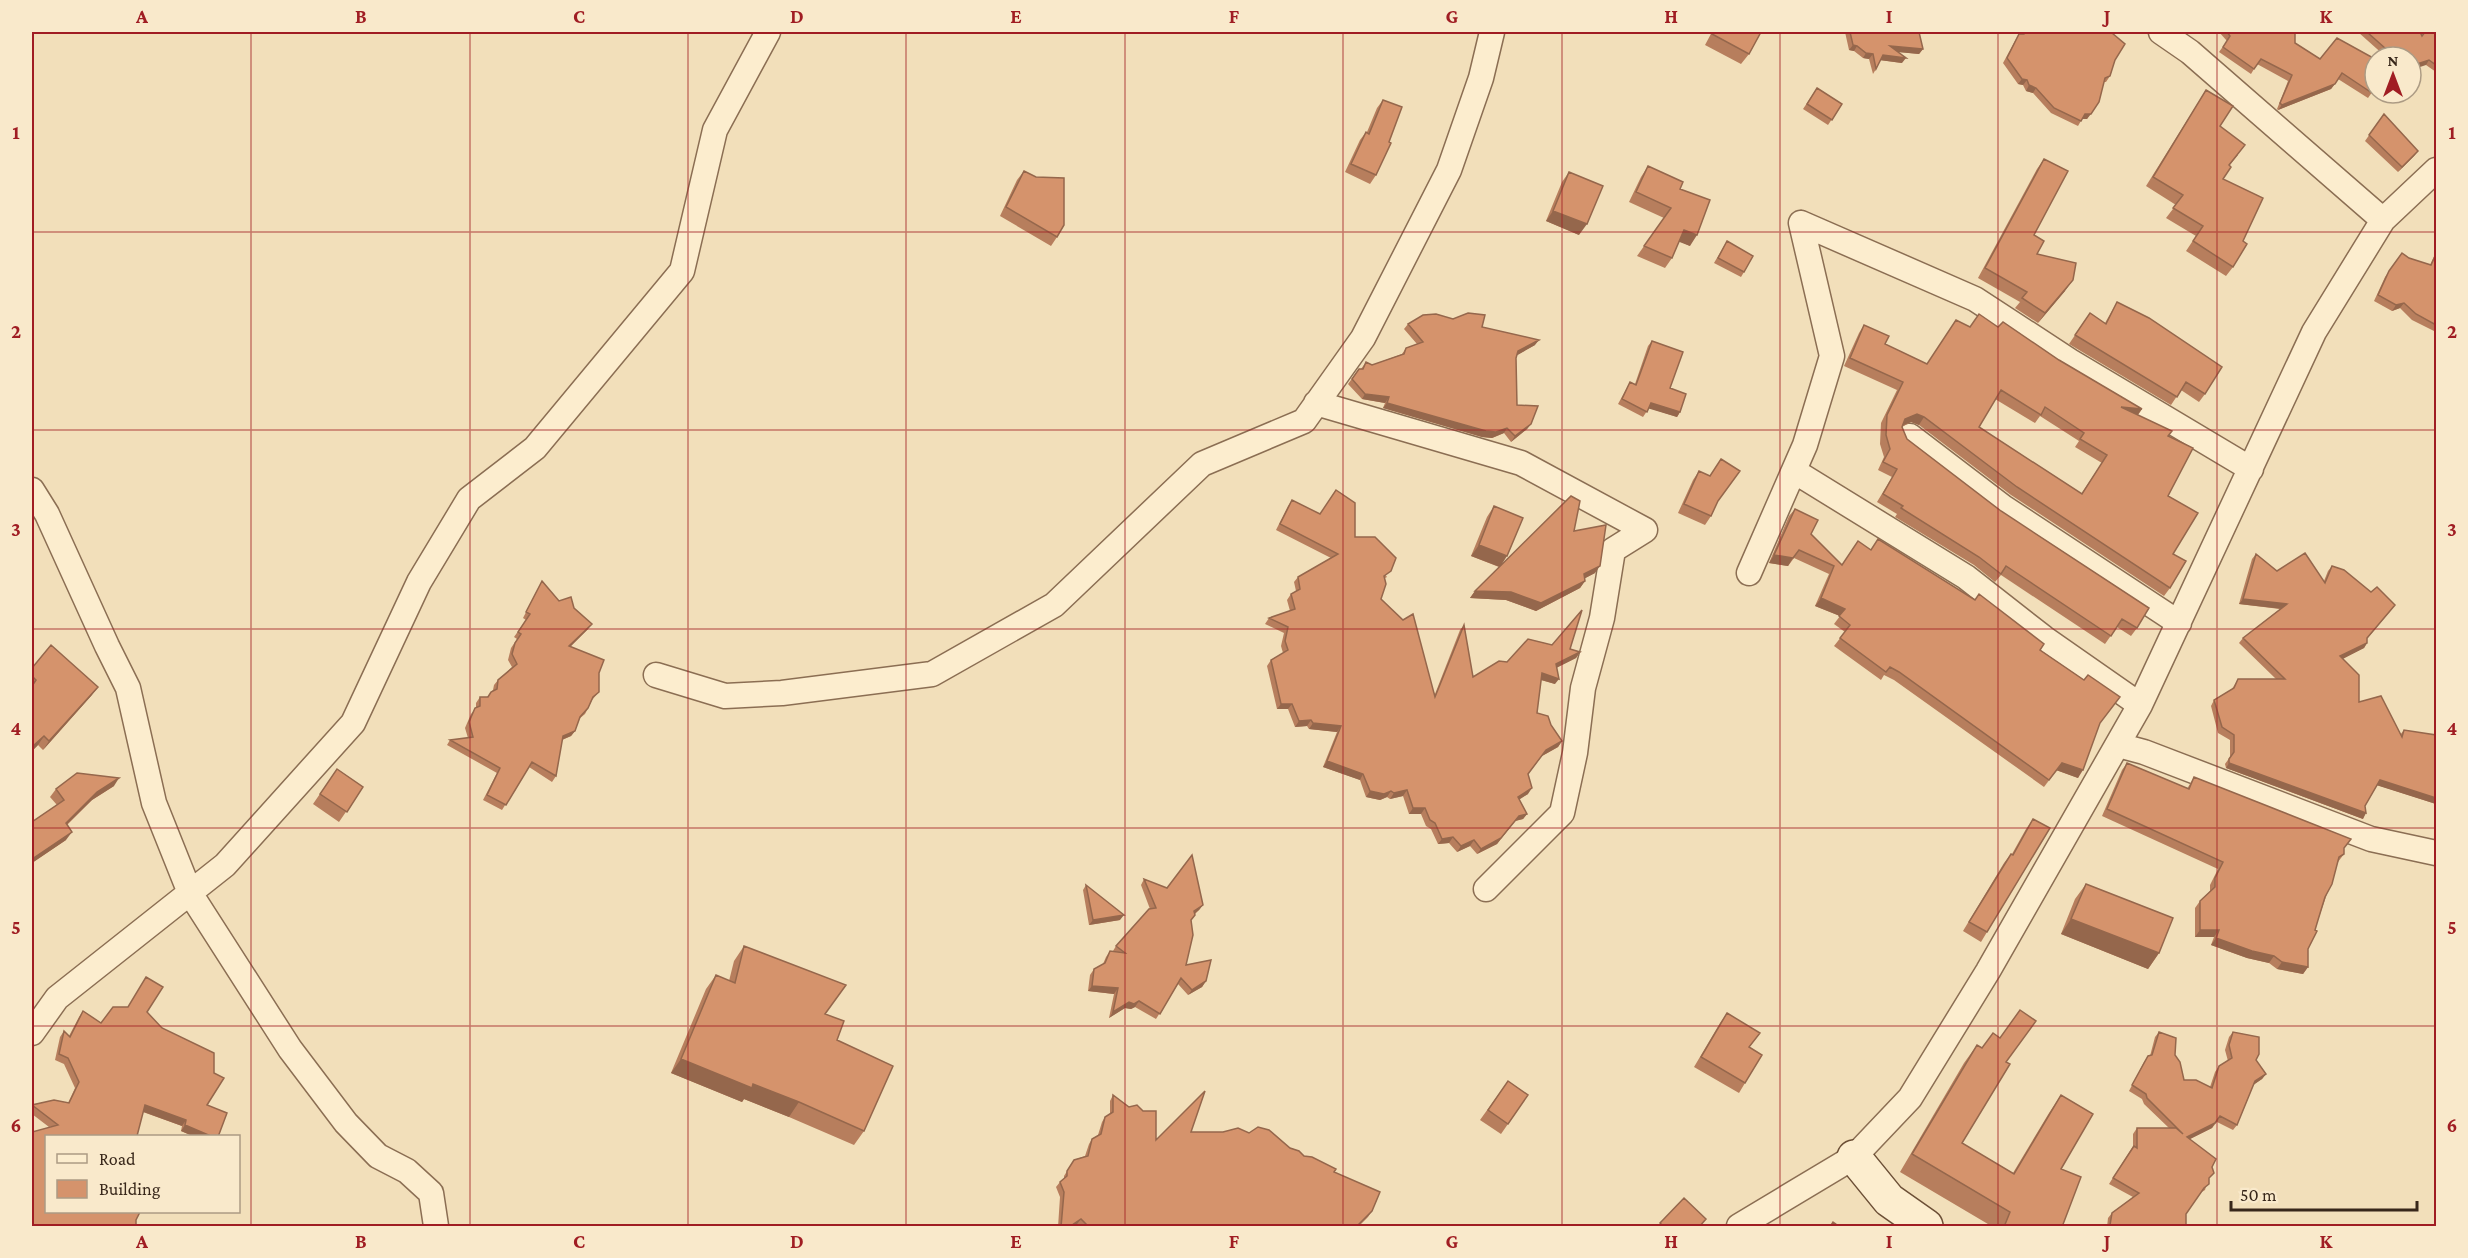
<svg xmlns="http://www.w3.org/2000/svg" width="2468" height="1258" viewBox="0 0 2468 1258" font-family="'Crimson Pro',serif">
<rect width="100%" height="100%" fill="#f2dfba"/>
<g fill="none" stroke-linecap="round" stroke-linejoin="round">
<defs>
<path id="street" d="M 2161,32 L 2190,52 L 2383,220
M 1801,223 L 1975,299 L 2070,361 L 2251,469
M 1316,403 L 1521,463 L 1645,530 L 1613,550 L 1602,618 L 1583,688 L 1575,753 L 1562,813 L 1486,889
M 1910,436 L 2003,507 L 2179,623
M 1794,471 L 1966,577 L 2044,638 L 2140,705
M 32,490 L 47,514 L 107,646 L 128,688 L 154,803 L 190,893 L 290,1049 L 346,1123 L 378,1156 L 407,1171 L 431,1193 L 436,1226
M 1749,573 L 1805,445 L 1832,356 L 1801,223
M 656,675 L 725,696 L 782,693 L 932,674 L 1054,605 L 1202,464 L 1304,421 L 1363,338 L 1449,170 L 1481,78 L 1492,32
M 2118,745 L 2144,752 L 2371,839 L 2436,853
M 32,1033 L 57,998 L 225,865 L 353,723 L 419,582 L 469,499 L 535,448 L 682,271 L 715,130 L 768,32
M 1739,1226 L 1854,1157 L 1910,1098 L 1988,971 L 2140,705 L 2314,332 L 2383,220 L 2436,170"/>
<path id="secondary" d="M 1854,1157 L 1889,1200 L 1926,1226"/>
</defs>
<use href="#street" stroke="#8b6e53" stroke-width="27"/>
<use href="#secondary" stroke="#6c4f36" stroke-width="36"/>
<use href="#street" stroke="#fcedce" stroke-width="24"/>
<use href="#secondary" stroke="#fcedce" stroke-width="33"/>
</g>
<path fill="#b77e5d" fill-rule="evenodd" d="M 1712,32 L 1761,32 L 1749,54 L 1741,64 L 1705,45 Z
M 1845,32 L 1921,32 L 1919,33 L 1923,49 L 1919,54 L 1899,52 L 1902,63 L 1880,60 L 1876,69 L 1873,74 L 1869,59 L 1863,58 L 1854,51 L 1849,50 Z
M 2024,32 L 2114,32 L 2112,33 L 2115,60 L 2110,76 L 2106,82 L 2104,82 L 2087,119 L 2082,119 L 2078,126 L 2051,113 L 2033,93 L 2026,91 L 2023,85 L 2018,84 L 2003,63 L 2016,39 L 2019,34 L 2023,34 Z
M 2219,32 L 2293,32 L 2295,43 L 2320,59 L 2375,88 L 2368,98 L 2338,79 L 2331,89 L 2278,110 L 2277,109 L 2288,81 L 2257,64 L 2251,74 L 2219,52 L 2227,41 Z
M 2358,32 L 2420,32 L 2422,36 L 2436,32 L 2436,72 L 2426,65 L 2411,57 L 2398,57 L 2397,56 L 2396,57 L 2386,57 Z
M 1817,88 L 1842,104 L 1828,125 L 1803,109 Z
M 2206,90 L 2220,126 L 2238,155 L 2229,166 L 2223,179 L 2243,241 L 2233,267 L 2226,276 L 2186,251 L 2196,236 L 2166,218 L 2176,205 L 2146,186 Z
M 1383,100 L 1376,175 L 1370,184 L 1345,172 L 1360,140 L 1366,132 L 1367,132 L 1377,108 Z
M 2384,114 L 2418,151 L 2414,156 L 2398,172 L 2365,141 Z
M 2044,159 L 2034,235 L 2037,254 L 2065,291 L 2038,323 L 2015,308 L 2020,302 L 1978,278 L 2037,169 Z
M 1648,166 L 1680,189 L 1690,246 L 1679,241 L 1672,258 L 1665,268 L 1637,256 L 1664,218 L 1629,202 L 1641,177 Z
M 1024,171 L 1057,237 L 1051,246 L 1000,216 L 1017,180 Z
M 1569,172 L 1579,235 L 1546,221 L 1562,182 Z
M 1727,241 L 1744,272 L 1741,277 L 1714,263 Z
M 2436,252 L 2436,332 L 2412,320 L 2400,308 L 2392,311 L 2374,301 L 2385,277 L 2402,253 L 2409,258 L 2430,265 Z
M 2117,302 L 2205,394 L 2199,402 L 2181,390 L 2171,405 L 2069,344 L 2090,313 L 2105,323 Z
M 1408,324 L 1482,327 L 1535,345 L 1517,355 L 1516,358 L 1517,405 L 1531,424 L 1527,429 L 1511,442 L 1504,433 L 1492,438 L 1482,437 L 1383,408 L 1385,403 L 1362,399 L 1348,384 L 1359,369 L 1361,369 L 1366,362 L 1372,365 L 1402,354 L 1406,348 L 1417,344 L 1404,329 Z
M 1864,325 L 1885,344 L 1927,364 L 1970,327 L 1998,327 L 2059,360 L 2142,409 L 2138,415 L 2168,436 L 2168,496 L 2173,554 L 2170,588 L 2164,596 L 2011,495 L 1919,425 L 1911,422 L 1902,427 L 1907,439 L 2137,628 L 2131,636 L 2117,627 L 2105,644 L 2001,575 L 1995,582 L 1974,565 L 1895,517 L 1897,514 L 1877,502 L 1892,477 L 1878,470 L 1884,457 L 1880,444 L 1881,423 L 1897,390 L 1844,366 L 1859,333 ZM 1995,399 L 2035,423 L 2040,416 L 2079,441 L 2075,447 L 2102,463 L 2081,494 L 1979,427 Z
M 1652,341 L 1680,412 L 1677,417 L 1649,408 L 1643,417 L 1618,404 L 1630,382 L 1635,384 L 1648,346 Z
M 1699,471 L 1710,476 L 1718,501 L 1711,516 L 1705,525 L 1678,513 L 1693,480 Z
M 1292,500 L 1355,537 L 1387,577 L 1385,578 L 1381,599 L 1435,694 L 1460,630 L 1464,625 L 1473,677 L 1507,662 L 1570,649 L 1580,652 L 1576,658 L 1556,668 L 1555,684 L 1541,680 L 1537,713 L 1551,725 L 1562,741 L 1558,747 L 1542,756 L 1528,774 L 1528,794 L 1519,799 L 1527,814 L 1523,819 L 1515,821 L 1497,844 L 1477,854 L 1470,846 L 1457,852 L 1449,843 L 1438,844 L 1431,829 L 1426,826 L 1421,814 L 1409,814 L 1403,796 L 1390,799 L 1387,797 L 1380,800 L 1366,797 L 1360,780 L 1323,767 L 1337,732 L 1309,729 L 1307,726 L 1295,727 L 1288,709 L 1277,709 L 1267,666 L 1271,660 L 1283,653 L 1281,646 L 1284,633 L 1265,624 L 1269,618 L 1290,611 L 1287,600 L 1291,594 L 1296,591 L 1294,582 L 1298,577 L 1331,558 L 1276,530 L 1288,506 Z
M 1494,506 L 1502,564 L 1574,531 L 1595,573 L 1585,578 L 1585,581 L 1580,588 L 1536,611 L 1506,600 L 1470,598 L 1475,591 L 1499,567 L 1471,556 L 1487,517 Z
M 1795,509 L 1811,534 L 1842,565 L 1871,549 L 2040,650 L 2084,680 L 2120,697 L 2099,724 L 2078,778 L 2056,770 L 2044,787 L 1894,680 L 1884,675 L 1881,680 L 1834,646 L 1845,632 L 1834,624 L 1840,616 L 1815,606 L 1829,574 L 1794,558 L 1788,566 L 1769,563 L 1789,516 Z
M 2256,554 L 2277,571 L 2324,581 L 2328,571 L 2332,566 L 2391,610 L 2367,639 L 2367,643 L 2364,648 L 2343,658 L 2359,702 L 2400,735 L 2404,730 L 2436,804 L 2377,785 L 2365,806 L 2363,819 L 2226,768 L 2225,764 L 2230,757 L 2230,740 L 2218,733 L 2211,706 L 2214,700 L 2232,689 L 2238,679 L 2276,679 L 2239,643 L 2243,638 L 2280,609 L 2239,604 L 2252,559 Z
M 542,581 L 559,601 L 574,608 L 588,629 L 570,647 L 599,673 L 599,692 L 592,700 L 585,714 L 579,719 L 575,731 L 571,736 L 562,740 L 556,776 L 552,782 L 529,767 L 502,810 L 483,800 L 497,773 L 447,745 L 450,740 L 468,738 L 465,728 L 471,714 L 476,708 L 476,703 L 480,697 L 487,697 L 491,692 L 493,690 L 494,685 L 498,680 L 512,667 L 508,660 L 511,648 L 517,639 L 514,637 L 526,620 L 523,618 Z
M 32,668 L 98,687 L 91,696 L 43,750 L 38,745 L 32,751 Z
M 2127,763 L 2187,789 L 2194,777 L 2344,848 L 2344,854 L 2338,862 L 2308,949 L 2308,967 L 2303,974 L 2277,969 L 2269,963 L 2247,958 L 2211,945 L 2214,937 L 2195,937 L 2195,908 L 2200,901 L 2210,891 L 2210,885 L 2218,869 L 2102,816 L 2122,770 Z
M 337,769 L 363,787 L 339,822 L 313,804 Z
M 114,786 L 92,800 L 67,825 L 66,840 L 32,863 L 32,822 L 57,805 L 50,797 L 56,789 Z
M 2033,819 L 1987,932 L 1981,942 L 1963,931 L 2004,863 L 2011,854 L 2012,854 L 2026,829 Z
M 1144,879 L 1203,905 L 1199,910 L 1195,914 L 1191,921 L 1186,965 L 1206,981 L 1202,987 L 1188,995 L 1178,984 L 1156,1019 L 1135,1007 L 1131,1009 L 1125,1008 L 1109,1018 L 1114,994 L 1088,991 L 1090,975 L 1094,969 L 1103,964 L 1106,957 L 1110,951 L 1113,952 L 1113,951 L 1116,946 L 1150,909 L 1141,885 Z
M 2086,884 L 2159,953 L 2148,969 L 2061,934 L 2075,899 Z
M 1086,885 L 1120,920 L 1089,925 L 1083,890 Z
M 744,946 L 825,1014 L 837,1040 L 864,1131 L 854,1145 L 789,1117 L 744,1099 L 742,1102 L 671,1073 L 706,989 L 716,975 L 729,981 L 734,961 Z
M 83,1011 L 101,1023 L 147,1012 L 207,1105 L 218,1137 L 195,1137 L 181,1131 L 182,1126 L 143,1112 L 49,1127 L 32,1114 L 32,1105 L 68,1103 L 75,1088 L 64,1064 L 55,1060 L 60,1037 L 64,1031 L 69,1036 L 79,1017 Z
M 1727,1013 L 1749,1048 L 1745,1083 L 1739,1093 L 1694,1067 L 1720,1023 Z
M 2159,1032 L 2175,1055 L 2184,1080 L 2210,1087 L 2215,1072 L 2219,1066 L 2228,1061 L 2225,1050 L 2229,1037 L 2233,1032 L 2256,1060 L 2266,1074 L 2262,1079 L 2254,1084 L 2237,1125 L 2233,1130 L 2217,1122 L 2212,1128 L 2190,1139 L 2212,1167 L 2205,1190 L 2200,1193 L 2186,1214 L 2186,1227 L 2107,1227 L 2108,1218 L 2112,1213 L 2133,1197 L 2109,1184 L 2133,1146 L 2133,1134 L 2137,1128 L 2169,1128 L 2144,1104 L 2142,1099 L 2129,1091 L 2144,1062 L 2148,1056 L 2150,1056 L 2155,1037 Z
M 1977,1045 L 2007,1063 L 1962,1143 L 2013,1173 L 2049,1113 L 2061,1095 L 2061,1169 L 2062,1227 L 1993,1227 L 1900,1172 L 1964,1063 Z
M 1508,1081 L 1528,1095 L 1501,1134 L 1480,1120 Z
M 1113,1095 L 1156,1140 L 1191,1132 L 1249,1133 L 1290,1148 L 1334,1172 L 1372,1211 L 1368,1217 L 1358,1227 L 1079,1227 L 1077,1224 L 1074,1227 L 1058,1227 L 1060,1197 L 1056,1187 L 1060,1182 L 1064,1179 L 1064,1176 L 1074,1160 L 1085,1156 L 1089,1144 L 1092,1139 L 1098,1135 L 1102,1122 L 1105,1117 L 1110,1114 L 1110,1101 Z"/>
<path fill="#95674c" d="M 1853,45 L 1857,46 L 1854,51 L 1849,50 Z
M 1890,46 L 1923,49 L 1919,54 L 1887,51 Z
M 1866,53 L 1873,54 L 1869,59 L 1863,58 Z
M 1883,55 L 1906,58 L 1902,63 L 1879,60 Z
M 2429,60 L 2426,65 L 2411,70 L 2411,66 Z
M 2022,79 L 2027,80 L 2023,85 L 2018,84 Z
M 2335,84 L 2331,89 L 2278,110 L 2282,105 Z
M 2029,85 L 2036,88 L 2033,93 L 2026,91 Z
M 2085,114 L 2091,114 L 2087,119 L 2081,119 Z
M 2418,151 L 2414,156 L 2398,172 L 2402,167 Z
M 1553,211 L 1587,224 L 1579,235 L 1546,221 Z
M 1684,230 L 1697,235 L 1690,246 L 1677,241 Z
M 2073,280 L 2065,291 L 2038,323 L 2045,313 Z
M 2404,303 L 2400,308 L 2392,311 L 2396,305 Z
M 1539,340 L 1535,345 L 1514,357 L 1518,351 Z
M 1365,394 L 1389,397 L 1385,403 L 1362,399 Z
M 1387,403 L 1507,428 L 1504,433 L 1492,438 L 1482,437 L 1383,408 Z
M 1651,403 L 1680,412 L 1677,417 L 1647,408 Z
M 2121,407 L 2142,409 L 2136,417 Z
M 1917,414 L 1924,417 L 1919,425 L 1911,422 L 1899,427 L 1905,419 Z
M 1531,424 L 1527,429 L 1511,442 L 1515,436 Z
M 1479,545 L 1507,556 L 1500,567 L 1471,556 Z
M 1774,555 L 1793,558 L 1788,566 L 1769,563 Z
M 1600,566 L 1595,573 L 1578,582 L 1584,574 Z
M 1585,581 L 1580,588 L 1536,611 L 1506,600 L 1470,598 L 1475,591 L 1511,592 Z
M 1821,598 L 1845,609 L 1840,616 L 1815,606 Z
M 2243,599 L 2287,604 L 2283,609 L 2239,604 Z
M 592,624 L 588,629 L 565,652 L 569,646 Z
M 2367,643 L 2364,648 L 2337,662 L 2340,656 Z
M 1580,652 L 1576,658 L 1552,670 L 1556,664 Z
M 1542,673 L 1559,679 L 1555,684 L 1538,679 Z
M 98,687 L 91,696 L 43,750 L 49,741 Z
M 1281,704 L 1292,704 L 1288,709 L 1277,709 Z
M 1311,720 L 1307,726 L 1295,727 L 1299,721 Z
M 1313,723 L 1341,726 L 1337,732 L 1309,729 Z
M 575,731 L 571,736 L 559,741 L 563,736 Z
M 44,736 L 38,745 L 32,751 L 33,746 Z
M 1562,741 L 1558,747 L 1542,756 L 1546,750 Z
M 1327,761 L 1363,774 L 1360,780 L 1323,767 Z
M 2062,763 L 2083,770 L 2078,778 L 2056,770 L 2044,787 Z
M 2229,763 L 2366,813 L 2363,819 L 2226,768 Z
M 119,778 L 114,786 L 92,800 L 60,831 L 66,823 L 97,792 Z
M 2380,780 L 2436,798 L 2436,804 L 2376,785 Z
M 1532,788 L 1528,794 L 1514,803 L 1518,797 Z
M 1407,790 L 1403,796 L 1390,799 L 1394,793 Z
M 1370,791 L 1391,791 L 1387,797 L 1380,800 L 1366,797 Z
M 1413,808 L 1425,808 L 1421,814 L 1409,814 Z
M 1527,814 L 1523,819 L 1515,821 L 1497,844 L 1477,854 L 1481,849 L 1519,816 Z
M 72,832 L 66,840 L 32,863 L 32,859 Z
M 1453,837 L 1449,843 L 1438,844 L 1442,839 Z
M 1474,840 L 1470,846 L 1457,852 L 1461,846 Z
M 1203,905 L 1199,910 L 1190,917 L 1194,911 Z
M 1124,915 L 1120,920 L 1089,925 L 1093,920 Z
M 2071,919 L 2159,953 L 2148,969 L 2061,934 Z
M 2200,930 L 2219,930 L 2214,937 L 2195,937 Z
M 2216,938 L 2274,956 L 2269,963 L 2247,958 L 2211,945 Z
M 2282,962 L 2308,967 L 2303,974 L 2277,969 Z
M 1206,981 L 1202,987 L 1188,995 L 1192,990 Z
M 1092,986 L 1118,988 L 1114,994 L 1088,991 Z
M 1139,1001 L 1135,1007 L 1131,1009 L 1125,1008 L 1109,1018 L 1113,1012 L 1129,1002 Z
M 681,1059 L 753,1084 L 799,1102 L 789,1117 L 744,1099 L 742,1102 L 671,1073 Z
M 2266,1074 L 2262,1079 L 2252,1086 L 2255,1081 Z
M 145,1105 L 186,1120 L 182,1126 L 141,1111 Z
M 2215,1123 L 2212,1128 L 2184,1142 L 2187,1137 Z
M 185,1125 L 213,1137 L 195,1137 L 181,1131 Z
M 1081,1219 L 1077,1224 L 1074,1227 L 1069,1227 Z"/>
<path fill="#d5936c" stroke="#95674c" stroke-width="1.5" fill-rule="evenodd" d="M 1714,32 L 1761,32 L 1749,54 L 1712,34 Z
M 1850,32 L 1919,32 L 1923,49 L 1890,46 L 1906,58 L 1883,55 L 1876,69 L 1873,54 L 1866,53 L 1857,46 L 1853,45 Z
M 2025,32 L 2113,32 L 2112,33 L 2125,44 L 2115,60 L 2110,76 L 2105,78 L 2099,102 L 2091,114 L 2085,114 L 2081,121 L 2054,108 L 2036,88 L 2029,85 L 2027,80 L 2022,79 L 2007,58 L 2019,34 L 2024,34 Z
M 2227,32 L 2293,32 L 2295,34 L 2295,43 L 2320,59 L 2337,38 L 2375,59 L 2375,88 L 2372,93 L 2342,73 L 2335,84 L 2282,105 L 2280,103 L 2292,75 L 2261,59 L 2254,69 L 2223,47 L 2230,36 Z
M 2367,32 L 2420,32 L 2422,36 L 2425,32 L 2436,32 L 2436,65 L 2429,60 L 2411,66 L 2411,57 L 2407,57 L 2408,56 L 2400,50 L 2395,57 Z
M 1817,88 L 1842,104 L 1832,120 L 1807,104 Z
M 2206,90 L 2233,106 L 2220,126 L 2245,145 L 2229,165 L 2231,167 L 2223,179 L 2263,198 L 2243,241 L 2247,244 L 2233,267 L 2193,241 L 2203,226 L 2173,208 L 2183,195 L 2153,177 Z
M 1383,100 L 1402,107 L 1389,142 L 1391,143 L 1376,175 L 1351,164 L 1366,132 L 1369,134 Z
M 2384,114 L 2418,151 L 2402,167 L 2369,135 Z
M 2044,159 L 2068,171 L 2034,235 L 2044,241 L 2037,254 L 2076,263 L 2073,280 L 2045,313 L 2022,298 L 2027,292 L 1985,268 Z
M 1648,166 L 1683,182 L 1680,189 L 1710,200 L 1697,235 L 1684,230 L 1672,258 L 1644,246 L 1671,208 L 1636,192 Z
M 1024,171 L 1036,177 L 1064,178 L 1064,225 L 1057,237 L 1006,207 Z
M 1569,172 L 1603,186 L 1587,224 L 1553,211 Z
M 1727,241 L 1753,256 L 1744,272 L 1718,258 Z
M 2402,253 L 2409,258 L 2431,265 L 2436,254 L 2436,325 L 2416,314 L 2404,303 L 2396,305 L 2378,295 L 2389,271 Z
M 2117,302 L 2149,318 L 2222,367 L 2205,394 L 2186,382 L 2177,397 L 2075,335 L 2090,313 L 2106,324 Z
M 1468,313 L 1485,315 L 1482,327 L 1539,340 L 1518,351 L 1516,358 L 1517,405 L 1538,406 L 1531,424 L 1515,436 L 1507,428 L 1496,432 L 1486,431 L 1387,403 L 1389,397 L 1365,394 L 1352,379 L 1359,369 L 1363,369 L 1366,362 L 1372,365 L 1404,354 L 1406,348 L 1423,342 L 1408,324 L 1423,315 L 1436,314 L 1453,319 Z
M 1979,314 L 1998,327 L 2003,322 L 2059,360 L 2142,409 L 2121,407 L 2172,431 L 2168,436 L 2193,448 L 2168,496 L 2198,513 L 2173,554 L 2186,561 L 2170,588 L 2017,487 L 1924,417 L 1917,414 L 1905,419 L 1902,427 L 1907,439 L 2001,511 L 2149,608 L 2137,628 L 2122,619 L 2111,636 L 2006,566 L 2001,574 L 1979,557 L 1901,508 L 1903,506 L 1883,494 L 1897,469 L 1883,462 L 1890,449 L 1886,435 L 1887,415 L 1903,382 L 1850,358 L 1864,325 L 1889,336 L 1885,344 L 1927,364 L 1956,320 L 1970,327 ZM 2001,390 L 2041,415 L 2045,407 L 2084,433 L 2080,439 L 2107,455 L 2082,494 L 1979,427 Z
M 1652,341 L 1683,352 L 1670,388 L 1686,394 L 1680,412 L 1651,403 L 1647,412 L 1622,399 L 1630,382 L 1636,385 Z
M 1721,459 L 1740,471 L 1718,501 L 1711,516 L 1684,504 L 1699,471 L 1710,476 Z
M 1336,490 L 1355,503 L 1355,537 L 1375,537 L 1396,558 L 1391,571 L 1384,576 L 1386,584 L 1381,599 L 1403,620 L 1413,614 L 1435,697 L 1464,625 L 1473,677 L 1499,661 L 1507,662 L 1528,639 L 1552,645 L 1582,610 L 1570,649 L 1580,652 L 1556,664 L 1559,679 L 1542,673 L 1537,713 L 1548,716 L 1551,725 L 1562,741 L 1546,750 L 1528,774 L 1532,788 L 1518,797 L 1527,814 L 1519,816 L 1501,838 L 1481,849 L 1474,840 L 1461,846 L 1453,837 L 1442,839 L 1435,823 L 1430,820 L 1425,808 L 1413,808 L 1407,790 L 1394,793 L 1391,791 L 1384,794 L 1370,791 L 1363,774 L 1327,761 L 1341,726 L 1313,723 L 1311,720 L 1299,721 L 1292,704 L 1281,704 L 1271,660 L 1288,650 L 1285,641 L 1288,627 L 1269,618 L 1295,609 L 1291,594 L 1300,589 L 1298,577 L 1338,554 L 1280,524 L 1292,500 L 1320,514 Z
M 1571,496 L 1580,501 L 1574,531 L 1606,525 L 1600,566 L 1584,574 L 1585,581 L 1541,603 L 1511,592 L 1475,591 Z
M 1494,506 L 1523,518 L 1507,556 L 1479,545 Z
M 1795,509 L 1818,520 L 1811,534 L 1842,565 L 1858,541 L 1871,550 L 1878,539 L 1975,600 L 1979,594 L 2044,644 L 2040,650 L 2084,680 L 2088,675 L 2120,697 L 2100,723 L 2083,770 L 2062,763 L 2049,780 L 1899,672 L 1890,667 L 1886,672 L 1840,638 L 1850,625 L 1839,616 L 1845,609 L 1821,598 L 1834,566 L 1799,550 L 1793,558 L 1774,555 Z
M 2305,553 L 2325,583 L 2332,566 L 2344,570 L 2371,592 L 2377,587 L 2395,605 L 2367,638 L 2367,643 L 2340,656 L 2359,675 L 2359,702 L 2381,696 L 2402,737 L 2404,730 L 2436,735 L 2436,798 L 2380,780 L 2365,806 L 2366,813 L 2229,763 L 2229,759 L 2234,752 L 2234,735 L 2222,727 L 2214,700 L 2234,688 L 2238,679 L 2285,679 L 2243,638 L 2287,604 L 2243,599 L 2256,554 L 2277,571 Z
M 542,581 L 559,601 L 571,597 L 574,608 L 592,624 L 569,646 L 604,660 L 599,673 L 599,692 L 593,697 L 588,708 L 580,717 L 575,731 L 563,736 L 556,776 L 532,762 L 506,805 L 487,795 L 500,768 L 450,740 L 473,737 L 469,722 L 475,708 L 480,706 L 480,697 L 488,697 L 491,692 L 497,689 L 498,680 L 517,664 L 512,654 L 515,643 L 521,634 L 518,632 L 530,614 L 526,612 Z
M 51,645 L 98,687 L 49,741 L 44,736 L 33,746 L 32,745 L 32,686 L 36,680 L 32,676 L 32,668 Z
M 2127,763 L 2189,789 L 2194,777 L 2351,839 L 2344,848 L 2344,854 L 2339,857 L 2332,884 L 2325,897 L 2318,920 L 2315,930 L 2317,931 L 2308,949 L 2308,967 L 2282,962 L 2274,956 L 2252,951 L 2216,938 L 2219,930 L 2200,930 L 2200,901 L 2215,887 L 2215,878 L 2223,862 L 2107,809 Z
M 337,769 L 363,787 L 347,812 L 320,794 Z
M 77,773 L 119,778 L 97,792 L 66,823 L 72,832 L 32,859 L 32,822 L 64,800 L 56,789 Z
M 2033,819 L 2050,828 L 1987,932 L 1969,922 L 2011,854 L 2013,855 Z
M 1192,855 L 1203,905 L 1194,911 L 1195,915 L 1191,920 L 1193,935 L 1186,965 L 1211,960 L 1206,981 L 1192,990 L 1181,978 L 1160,1014 L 1139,1001 L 1134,1004 L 1129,1002 L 1113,1012 L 1118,988 L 1092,986 L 1094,969 L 1105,963 L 1110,951 L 1125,953 L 1116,946 L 1149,909 L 1156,908 L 1144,879 L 1167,888 Z
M 2086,884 L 2173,918 L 2159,953 L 2071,919 Z
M 1086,885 L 1124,915 L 1093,920 Z
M 744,946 L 846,985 L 825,1014 L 844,1021 L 837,1040 L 893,1066 L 864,1131 L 799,1102 L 753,1084 L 752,1088 L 681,1059 L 716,975 L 735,983 Z
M 146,977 L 163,987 L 147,1012 L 162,1028 L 214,1053 L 214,1073 L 224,1078 L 207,1105 L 227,1113 L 218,1137 L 213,1137 L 185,1125 L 186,1120 L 145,1105 L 137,1136 L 46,1137 L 46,1212 L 140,1212 L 136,1220 L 136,1225 L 134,1227 L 32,1227 L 32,1132 L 58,1125 L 32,1105 L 54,1100 L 69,1103 L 79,1082 L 68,1058 L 59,1054 L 64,1031 L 70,1037 L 83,1011 L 101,1023 L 113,1007 L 128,1007 Z
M 2020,1010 L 2036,1021 L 2006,1062 L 2010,1064 L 1962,1143 L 2014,1174 L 2061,1095 L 2093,1114 L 2061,1169 L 2081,1177 L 2062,1227 L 2004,1227 L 2010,1212 L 1912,1154 L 1977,1045 L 1982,1048 L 1993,1033 L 2000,1038 Z
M 1727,1013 L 1760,1033 L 1749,1047 L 1762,1055 L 1745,1083 L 1701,1057 Z
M 2159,1032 L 2176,1038 L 2175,1055 L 2180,1062 L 2184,1080 L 2196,1080 L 2212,1088 L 2219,1066 L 2232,1058 L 2229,1045 L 2233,1032 L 2259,1037 L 2259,1054 L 2256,1060 L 2266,1074 L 2255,1081 L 2237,1125 L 2220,1116 L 2215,1123 L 2187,1137 L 2216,1159 L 2212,1167 L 2214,1173 L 2209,1178 L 2209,1184 L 2204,1188 L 2186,1214 L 2186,1227 L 2108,1227 L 2110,1225 L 2112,1213 L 2139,1193 L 2113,1178 L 2134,1146 L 2137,1148 L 2137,1128 L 2176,1128 L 2183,1134 L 2147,1098 L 2146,1094 L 2132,1085 L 2148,1056 L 2152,1055 Z
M 1508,1081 L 1528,1095 L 1508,1124 L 1488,1110 Z
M 1205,1091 L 1191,1132 L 1223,1132 L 1238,1128 L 1249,1133 L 1258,1127 L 1269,1130 L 1290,1148 L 1299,1151 L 1304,1156 L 1312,1157 L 1336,1169 L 1334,1172 L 1380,1192 L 1372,1211 L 1356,1227 L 1089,1227 L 1081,1219 L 1069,1227 L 1061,1227 L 1064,1192 L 1060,1182 L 1067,1176 L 1067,1171 L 1074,1160 L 1088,1156 L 1092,1139 L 1101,1134 L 1105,1117 L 1113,1112 L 1113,1095 L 1129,1107 L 1137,1105 L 1143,1111 L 1156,1111 L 1156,1140 Z
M 1684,1198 L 1706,1219 L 1699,1227 L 1664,1227 L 1660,1223 Z
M 1833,1222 L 1840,1227 L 1830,1227 Z"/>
<path fill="none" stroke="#a01d23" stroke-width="1.5" stroke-opacity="0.55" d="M 251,32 L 251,1226M 470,32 L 470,1226M 688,32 L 688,1226M 906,32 L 906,1226M 1125,32 L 1125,1226M 1343,32 L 1343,1226M 1562,32 L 1562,1226M 1780,32 L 1780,1226M 1998,32 L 1998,1226M 2217,32 L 2217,1226M 32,232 L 2436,232M 32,430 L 2436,430M 32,629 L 2436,629M 32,828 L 2436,828M 32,1026 L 2436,1026"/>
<rect width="2468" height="1258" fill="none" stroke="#f9e9cb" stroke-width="66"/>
<rect x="45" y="1135" width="195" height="78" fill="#f9e9cb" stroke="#ac9b84" stroke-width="1.5"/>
<rect x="57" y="1154" width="30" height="9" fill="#fcedce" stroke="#ac9b84" stroke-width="1.5"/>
<text x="99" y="1165" font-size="18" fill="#38271a">Road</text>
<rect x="57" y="1180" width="30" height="18" fill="#d5936c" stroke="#ac9b84" stroke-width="1.5"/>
<text x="99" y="1195" font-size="18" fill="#38271a">Building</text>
<g transform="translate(2393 75)"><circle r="28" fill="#f9e9cb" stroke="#ac9b84" stroke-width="1.5"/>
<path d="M0-4.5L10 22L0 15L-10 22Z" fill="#a01d23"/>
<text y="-9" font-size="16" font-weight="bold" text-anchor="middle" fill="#38271a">N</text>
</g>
<path d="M2231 1201v9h186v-9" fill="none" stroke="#38271a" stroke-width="3"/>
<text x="2240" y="1201" font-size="18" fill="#38271a" stroke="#f9e9cb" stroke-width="4.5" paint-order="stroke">50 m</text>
<rect x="33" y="33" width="2402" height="1192" fill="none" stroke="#a01d23" stroke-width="2"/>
<g font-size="20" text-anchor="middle" font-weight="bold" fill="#a01d23">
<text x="142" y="23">A</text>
<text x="361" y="23">B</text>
<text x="579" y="23">C</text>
<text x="797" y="23">D</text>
<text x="1016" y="23">E</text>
<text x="1234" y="23">F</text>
<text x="1452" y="23">G</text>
<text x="1671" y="23">H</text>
<text x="1889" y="23">I</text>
<text x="2107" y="23">J</text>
<text x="2326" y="23">K</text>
<text x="16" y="139">1</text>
<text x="2452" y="139">1</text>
<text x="16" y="338">2</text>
<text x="2452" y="338">2</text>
<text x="16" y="536">3</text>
<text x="2452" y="536">3</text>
<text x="16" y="735">4</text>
<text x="2452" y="735">4</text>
<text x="16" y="934">5</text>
<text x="2452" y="934">5</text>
<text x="16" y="1132">6</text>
<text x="2452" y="1132">6</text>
<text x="142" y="1248">A</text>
<text x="361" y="1248">B</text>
<text x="579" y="1248">C</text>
<text x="797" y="1248">D</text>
<text x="1016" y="1248">E</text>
<text x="1234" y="1248">F</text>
<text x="1452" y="1248">G</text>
<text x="1671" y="1248">H</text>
<text x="1889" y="1248">I</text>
<text x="2107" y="1248">J</text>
<text x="2326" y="1248">K</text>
</g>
</svg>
